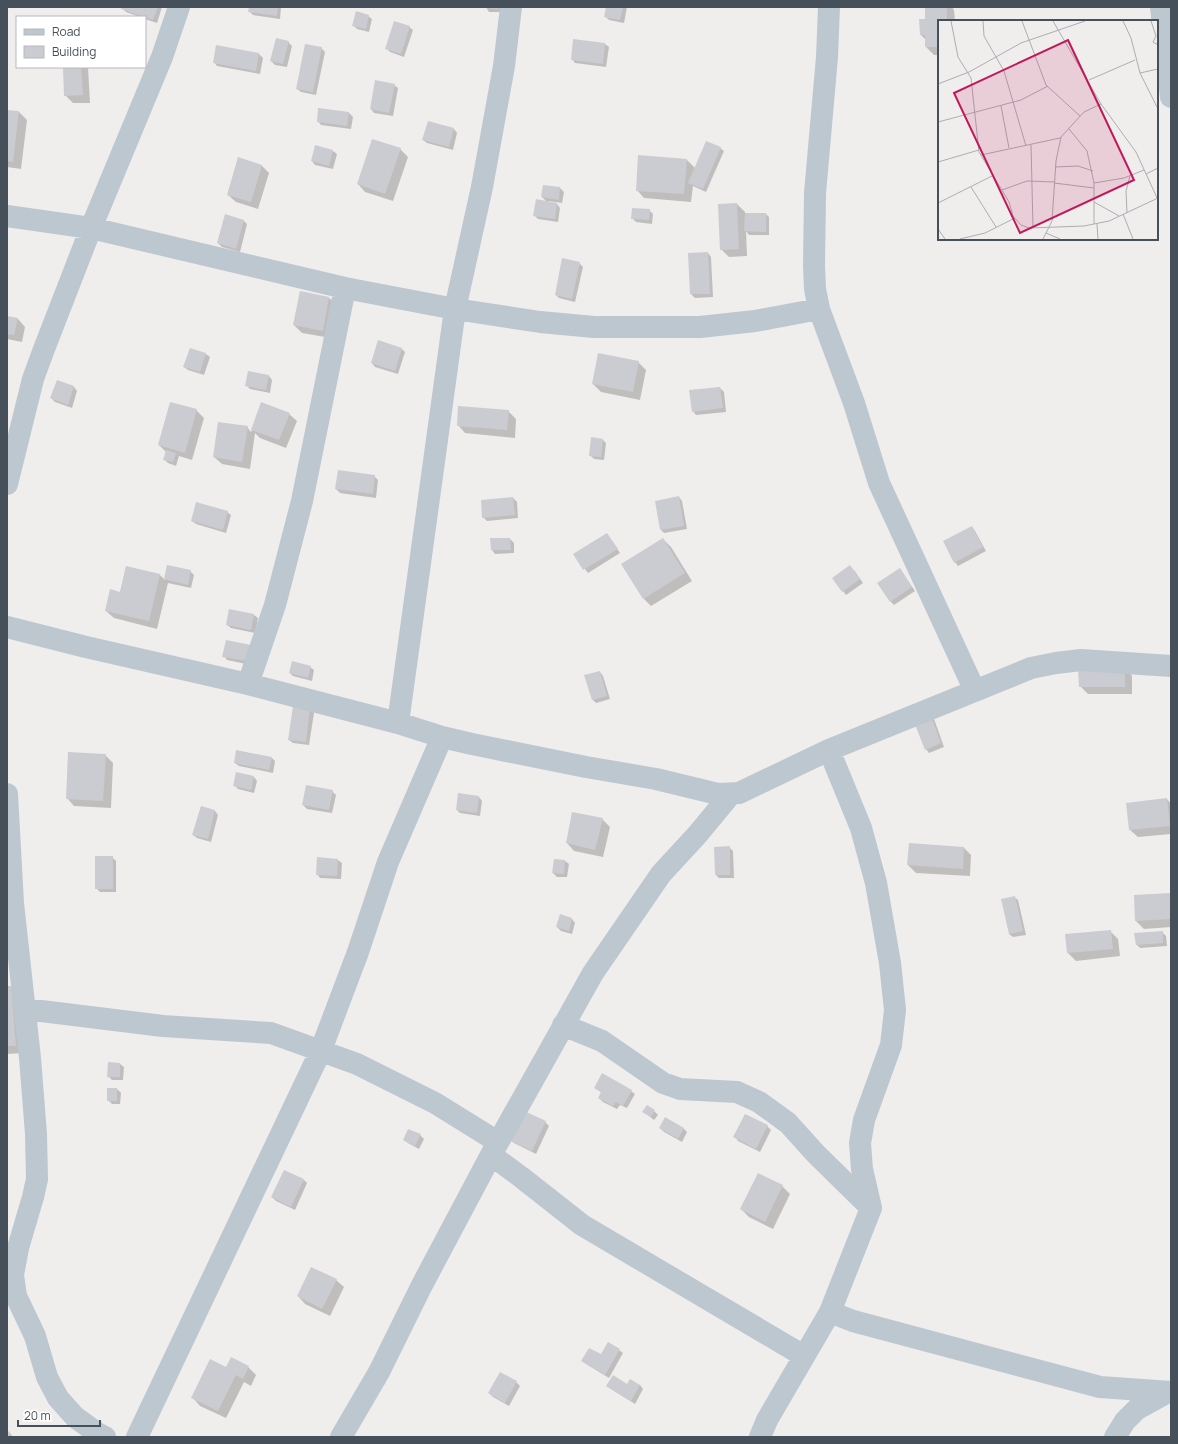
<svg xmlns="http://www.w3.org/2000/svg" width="1178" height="1444" viewBox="0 0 1178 1444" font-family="Manrope,sans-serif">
<rect width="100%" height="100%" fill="#f0eded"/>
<path fill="#0003" d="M 123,7 L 162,7 L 157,23 L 145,19 L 145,17 L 140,17 L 126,12 L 122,8 Z
M 250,7 L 281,7 L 280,19 L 253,15 L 249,11 Z
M 486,7 L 502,7 L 501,12 L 489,12 Z
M 607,7 L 627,7 L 624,23 L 609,20 L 606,17 Z
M 652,7 L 667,7 L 667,8 Z
M 926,7 L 952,7 L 954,10 L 955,21 L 939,21 L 939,55 L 934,55 L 926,47 L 926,40 L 921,35 L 926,20 Z
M 368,16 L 372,19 L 369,32 L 357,29 L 353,25 Z
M 409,27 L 413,30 L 404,57 L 390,52 L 386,48 Z
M 574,40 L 605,44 L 609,47 L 606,67 L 575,63 L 572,59 Z
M 288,42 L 292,46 L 287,67 L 275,65 L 271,61 Z
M 217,46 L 259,54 L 263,58 L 260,74 L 217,66 L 214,62 Z
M 321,48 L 325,52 L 316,95 L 301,92 L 297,89 Z
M 64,67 L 88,67 L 90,103 L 73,103 L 65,95 Z
M 394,85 L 398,88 L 393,116 L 374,113 L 371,109 Z
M 319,109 L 349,113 L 353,117 L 351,129 L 321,125 L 318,121 Z
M 7,111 L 19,112 L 27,120 L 21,169 L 7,167 Z
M 454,129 L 457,133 L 453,150 L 427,143 L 423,140 Z
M 316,146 L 333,151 L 337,154 L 333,169 L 315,165 L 312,161 Z
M 720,148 L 724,151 L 706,192 L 693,186 L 691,202 L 644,198 L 637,190 L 687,160 L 695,168 Z
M 400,149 L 408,157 L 393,201 L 365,192 L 358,184 Z
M 261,165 L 269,173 L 258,209 L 236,202 L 228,195 Z
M 544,186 L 560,188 L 564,192 L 562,203 L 548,201 L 548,203 L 557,204 L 560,208 L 558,222 L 538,219 L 534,215 L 548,203 L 542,197 Z
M 737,204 L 745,212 L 745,214 L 766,214 L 769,217 L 769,235 L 749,235 L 746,231 L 747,256 L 729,257 L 721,249 L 719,205 Z
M 649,210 L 653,214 L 652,224 L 636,222 L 632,218 Z
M 244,221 L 247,224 L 240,252 L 222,247 L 218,243 Z
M 708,253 L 711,257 L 713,297 L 695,298 L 691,294 L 689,254 Z
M 579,263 L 583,267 L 575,302 L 559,298 L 556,295 Z
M 300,293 L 329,298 L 337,305 L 331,338 L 302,333 L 294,325 Z
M 7,317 L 18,319 L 25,327 L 22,342 L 7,339 Z
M 190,349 L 206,354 L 210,357 L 204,375 L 188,370 L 184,367 Z
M 402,349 L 405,352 L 398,374 L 375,367 L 372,363 Z
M 638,362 L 646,370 L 640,400 L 601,392 L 593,384 Z
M 269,376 L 272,380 L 270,393 L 250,389 L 246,385 Z
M 58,382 L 74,387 L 77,391 L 72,408 L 55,402 L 51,398 Z
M 720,388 L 724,392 L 726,412 L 696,415 L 693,411 Z
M 262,404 L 289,414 L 297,421 L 286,448 L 260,438 L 255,433 L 250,469 L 222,464 L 214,457 L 247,427 L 251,432 Z
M 196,410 L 204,418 L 192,460 L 179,456 L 176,466 L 168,463 L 165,460 L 167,453 L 159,445 Z
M 508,411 L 516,419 L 515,438 L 465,433 L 458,425 Z
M 603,440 L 606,443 L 604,460 L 594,459 L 590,455 Z
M 374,476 L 378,480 L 376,498 L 340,493 L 336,489 Z
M 679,497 L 682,501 L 687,529 L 664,533 L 661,530 Z
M 513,498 L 517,502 L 518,518 L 487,521 L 483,517 Z
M 227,512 L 231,515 L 226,533 L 196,524 L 192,521 Z
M 972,527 L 975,531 L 986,551 L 958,566 L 955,562 Z
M 607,534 L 620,553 L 588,573 L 574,554 Z
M 510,539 L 514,543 L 514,553 L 495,554 L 492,550 Z
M 663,539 L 671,547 L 692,581 L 651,606 L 644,599 Z
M 168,566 L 190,571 L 194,575 L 191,588 L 168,583 L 157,629 L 114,618 L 106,611 L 120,593 L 126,567 L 160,575 L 165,580 Z
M 900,569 L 915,591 L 894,605 L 890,601 Z
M 854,570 L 863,583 L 846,595 L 843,591 Z
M 229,610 L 254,615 L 258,618 L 255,633 L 231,628 L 227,625 Z
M 226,642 L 251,665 L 227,660 L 224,656 Z
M 310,667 L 314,670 L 312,681 L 293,676 L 290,673 Z
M 1125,668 L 1132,676 L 1132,694 L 1088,694 L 1080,686 Z
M 600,672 L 603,676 L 610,699 L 596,703 L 593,700 Z
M 310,709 L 314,713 L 309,745 L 293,743 L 289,740 Z
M 933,716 L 944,747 L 929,753 L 926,749 Z
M 105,755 L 113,763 L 111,808 L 74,806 L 67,798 Z
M 272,758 L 275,761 L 273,773 L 239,766 L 235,763 Z
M 254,777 L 257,781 L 254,793 L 238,789 L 234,785 Z
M 332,791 L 336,795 L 332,813 L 307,809 L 303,805 Z
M 479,797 L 482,801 L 480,816 L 460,813 L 457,810 Z
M 1167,799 L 1171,804 L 1171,834 L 1138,837 L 1130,830 Z
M 201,807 L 215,811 L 218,815 L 211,842 L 197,838 L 193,835 Z
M 602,819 L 610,827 L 603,857 L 574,851 L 567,843 Z
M 729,847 L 733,851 L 734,878 L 719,878 L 716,875 Z
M 964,848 L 971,855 L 970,876 L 916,873 L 908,865 Z
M 112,857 L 116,861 L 116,892 L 100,892 L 96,888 Z
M 318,858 L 338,860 L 342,863 L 341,879 L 320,878 L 317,874 Z
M 555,860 L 565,861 L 569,864 L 567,877 L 557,877 L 553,873 Z
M 1171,894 L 1171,927 L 1144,929 L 1136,921 L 1135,896 Z
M 1014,897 L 1018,900 L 1026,935 L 1013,937 L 1009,934 Z
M 560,916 L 572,919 L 575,923 L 572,934 L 561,931 L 557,927 Z
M 1110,931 L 1118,939 L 1120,956 L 1076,961 L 1068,953 L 1066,935 Z
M 1162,932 L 1166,936 L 1167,946 L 1140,948 L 1136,944 Z
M 7,987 L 11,987 L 19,994 L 23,1053 L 7,1054 Z
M 120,1064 L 124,1067 L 123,1080 L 112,1080 L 108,1076 Z
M 595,1088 L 631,1091 L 635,1094 L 627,1108 L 620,1105 L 617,1109 L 603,1102 L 599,1098 L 602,1093 Z
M 117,1089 L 121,1093 L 120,1104 L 112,1104 L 108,1100 Z
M 654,1111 L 658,1115 L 654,1120 L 644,1112 Z
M 665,1119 L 684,1129 L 687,1132 L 682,1142 L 664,1132 L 660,1128 Z
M 545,1122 L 549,1126 L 536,1154 L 514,1143 L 510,1140 Z
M 767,1126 L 771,1130 L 760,1152 L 738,1141 L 735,1137 Z
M 420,1135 L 424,1139 L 419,1149 L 408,1143 L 404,1140 Z
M 304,1180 L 307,1183 L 295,1210 L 276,1201 L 272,1197 Z
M 782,1186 L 790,1194 L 773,1229 L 749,1217 L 741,1209 Z
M 336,1280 L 344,1287 L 330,1316 L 305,1304 L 298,1296 Z
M 619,1350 L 623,1353 L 609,1378 L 586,1364 L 583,1361 Z
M 248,1367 L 256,1375 L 251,1386 L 244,1382 L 226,1418 L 200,1406 L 193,1398 L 226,1368 Z
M 500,1373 L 516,1382 L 520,1386 L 509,1406 L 493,1397 L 489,1393 Z
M 640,1385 L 643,1389 L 635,1404 L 611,1389 L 607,1386 Z
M 7,1432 L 10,1433 L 13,1437 L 7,1437 Z"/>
<path fill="#caccd2" d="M 122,7 L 158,7 L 153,20 L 121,9 Z
M 249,7 L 278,7 L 277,16 L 248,12 Z
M 485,7 L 498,7 L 498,9 L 485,8 Z
M 606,7 L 623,7 L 620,20 L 604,17 Z
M 925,7 L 947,7 L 947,21 L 939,21 L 939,47 L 925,47 L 925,35 L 920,35 L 919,19 L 925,19 Z
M 356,11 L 369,15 L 366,29 L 352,26 Z
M 394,21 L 410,26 L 401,54 L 385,49 Z
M 276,38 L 289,41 L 283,64 L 270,61 Z
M 573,39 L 605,43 L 603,64 L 571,60 Z
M 305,44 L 322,47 L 313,92 L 296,89 Z
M 216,45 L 259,53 L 256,71 L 213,63 Z
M 63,67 L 81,67 L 83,95 L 64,96 Z
M 375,80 L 395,84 L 389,113 L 370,109 Z
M 318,108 L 349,112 L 347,126 L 317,122 Z
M 7,110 L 19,111 L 13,162 L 7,161 Z
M 428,121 L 454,128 L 449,147 L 422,140 Z
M 372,139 L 401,148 L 385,194 L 357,184 Z
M 706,141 L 721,147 L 703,189 L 688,183 Z
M 315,145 L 333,150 L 329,166 L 311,161 Z
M 638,155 L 687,159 L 684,194 L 636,191 Z
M 238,157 L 262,165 L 251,202 L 227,195 Z
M 543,185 L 560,187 L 559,200 L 541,197 Z
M 536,199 L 557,203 L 555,219 L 533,216 Z
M 737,203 L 739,249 L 720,250 L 718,204 Z
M 632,208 L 650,209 L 649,220 L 631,219 Z
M 745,213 L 766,213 L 766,232 L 744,231 Z
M 225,214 L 244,220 L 236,249 L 217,243 Z
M 708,252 L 710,294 L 690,294 L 688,253 Z
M 562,258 L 580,262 L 572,299 L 555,295 Z
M 300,291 L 329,297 L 323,331 L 293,325 Z
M 7,316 L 18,318 L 14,335 L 7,334 Z
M 378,340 L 402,348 L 395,371 L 371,363 Z
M 190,348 L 206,353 L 200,372 L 183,367 Z
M 598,353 L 639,361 L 633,392 L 592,384 Z
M 248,371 L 269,375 L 266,390 L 245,386 Z
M 57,380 L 74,386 L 68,405 L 50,398 Z
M 720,387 L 723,408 L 692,412 L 689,390 Z
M 170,402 L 197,409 L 185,453 L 158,445 Z
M 261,402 L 290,413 L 279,440 L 251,430 Z
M 458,406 L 509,410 L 507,430 L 457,426 Z
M 218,422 L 248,426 L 242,462 L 213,457 Z
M 591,437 L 603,439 L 601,457 L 589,456 Z
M 166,450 L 176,453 L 173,462 L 163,460 Z
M 338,470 L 375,475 L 373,494 L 335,489 Z
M 679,496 L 684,526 L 660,530 L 655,501 Z
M 513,497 L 515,515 L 482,518 L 481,500 Z
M 196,502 L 228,511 L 223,530 L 191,521 Z
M 972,526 L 983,547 L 954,563 L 943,541 Z
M 607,533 L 618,549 L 583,570 L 573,554 Z
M 490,538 L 510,538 L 511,550 L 491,550 Z
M 663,538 L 685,573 L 643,599 L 621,564 Z
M 167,565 L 191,570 L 188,585 L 164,579 Z
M 850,565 L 860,579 L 842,592 L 832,578 Z
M 126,566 L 160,574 L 149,621 L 105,611 L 110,589 L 120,592 Z
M 900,568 L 912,587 L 890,602 L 877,583 Z
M 229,609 L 254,614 L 251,630 L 226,625 Z
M 226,640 L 251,645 L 248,661 L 222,657 Z
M 292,661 L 311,666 L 308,678 L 289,673 Z
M 1125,667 L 1125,687 L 1079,687 L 1078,668 Z
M 600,671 L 607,696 L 592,700 L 584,675 Z
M 293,706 L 310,708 L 306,742 L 288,740 Z
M 929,711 L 941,743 L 925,750 L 912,717 Z
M 236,750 L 272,757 L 269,770 L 234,763 Z
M 68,752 L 106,754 L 103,801 L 66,799 Z
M 236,772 L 254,776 L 251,790 L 233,786 Z
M 306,785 L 333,790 L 329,810 L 302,805 Z
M 458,793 L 479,796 L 477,813 L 456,810 Z
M 1167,798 L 1170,826 L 1129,830 L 1126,803 Z
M 201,806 L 215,810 L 208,839 L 192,835 Z
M 572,812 L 603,818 L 595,850 L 566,843 Z
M 909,843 L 964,847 L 963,869 L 907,865 Z
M 730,846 L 730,875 L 715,875 L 714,847 Z
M 95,856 L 113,856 L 113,889 L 95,889 Z
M 317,857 L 338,859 L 337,876 L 316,875 Z
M 554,859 L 565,860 L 564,874 L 552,873 Z
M 1171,893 L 1171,919 L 1135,921 L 1134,895 Z
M 1015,896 L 1023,931 L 1009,934 L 1001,899 Z
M 560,914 L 572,918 L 569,931 L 556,927 Z
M 1111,930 L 1113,949 L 1067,953 L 1065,934 Z
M 1163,931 L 1163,943 L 1136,945 L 1134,933 Z
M 7,986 L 11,986 L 16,1046 L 7,1046 Z
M 108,1062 L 120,1063 L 120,1077 L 107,1077 Z
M 602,1073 L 632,1090 L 623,1106 L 616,1102 L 613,1106 L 598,1098 L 601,1092 L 594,1088 Z
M 107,1088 L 117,1088 L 117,1101 L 107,1101 Z
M 647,1105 L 655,1110 L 651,1117 L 642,1112 Z
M 522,1110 L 546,1121 L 532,1151 L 509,1140 Z
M 745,1114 L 768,1125 L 756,1149 L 733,1137 Z
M 665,1117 L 684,1128 L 678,1139 L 659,1128 Z
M 408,1129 L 421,1134 L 415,1146 L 403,1140 Z
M 284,1170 L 304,1179 L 291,1207 L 271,1197 Z
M 758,1173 L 783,1185 L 765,1222 L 740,1209 Z
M 311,1267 L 337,1279 L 322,1309 L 297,1296 Z
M 608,1342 L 620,1349 L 605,1375 L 581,1361 L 589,1348 L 601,1354 Z
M 231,1357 L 249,1366 L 243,1379 L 236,1375 L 218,1411 L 191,1398 L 210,1359 L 226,1367 Z
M 500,1372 L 517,1381 L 505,1403 L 488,1393 Z
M 613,1375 L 627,1384 L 630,1379 L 640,1385 L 631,1401 L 606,1386 Z
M 7,1431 L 10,1432 L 10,1437 L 7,1437 Z"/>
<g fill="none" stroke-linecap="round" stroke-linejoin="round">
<path stroke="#bdc7d0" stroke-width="22" d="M 829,7 L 827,57 L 815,193 L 814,266 L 815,289 L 819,309 L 854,403 L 879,483 L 975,691
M 1161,7 L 1171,97
M 7,216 L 91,228 L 345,288 L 455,309 L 540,322 L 594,327 L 700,327 L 755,321 L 819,309
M 7,484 L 33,379 L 44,349 L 91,228 L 162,57 L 179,7
M 7,627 L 86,647 L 248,684 L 398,723 L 442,737 L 472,744 L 586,767 L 656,779 L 718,794 L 739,793 L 829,750 L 1031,668 L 1056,663 L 1081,660 L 1171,666
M 248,684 L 275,605 L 302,501 L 345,288
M 398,723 L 455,309 L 482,187 L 504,66 L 511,7
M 829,750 L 861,828 L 876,883 L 890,963 L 895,1010 L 891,1045 L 864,1120 L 860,1143 L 862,1169 L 871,1208 L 830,1312
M 7,794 L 13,903 L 30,1058 L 36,1134 L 37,1179 L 33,1197 L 18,1248 L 13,1275 L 16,1296 L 35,1336 L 47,1377 L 58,1398 L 75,1417 L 97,1433 L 105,1437
M 25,1009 L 163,1026 L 271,1033 L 357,1064 L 435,1103 L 498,1142
M 563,1025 L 602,1041 L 663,1083 L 680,1089 L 737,1092 L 759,1102 L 788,1123 L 816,1154 L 871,1208
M 491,1155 L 521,1177 L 582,1225 L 804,1356
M 137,1437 L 321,1050 L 358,952 L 388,862 L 442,737
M 341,1437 L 379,1372 L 422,1285 L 491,1155 L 593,973 L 661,874 L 697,835 L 731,794
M 760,1437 L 767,1420 L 830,1312 L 853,1321 L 1100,1387 L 1171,1392
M 1115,1437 L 1125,1421 L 1137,1409 L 1168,1392"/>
</g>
<g transform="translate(938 20)">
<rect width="220" height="220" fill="#f0eded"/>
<path fill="none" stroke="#acaeb3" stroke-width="1" d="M 13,1 L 20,37 L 33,58 L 41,132 L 71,182 L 75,196 L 83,205 L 91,208 L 146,206 L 171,201 L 220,178M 45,1 L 46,16 L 66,51 L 88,126M 84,1 L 108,65 L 142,96M 115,1 L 163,84 L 198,132 L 220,180M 185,1 L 193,18 L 202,53 L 220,89M 213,1 L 218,16 L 215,22 L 220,25M 202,53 L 220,49M 151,60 L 197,40M 0,64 L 31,52 L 83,23 L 147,1M 63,86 L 71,128M 0,102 L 83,80 L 110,66M 131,109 L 149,131 L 156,163M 93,125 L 95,208M 43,135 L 122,118 L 146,92 L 163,84M 0,142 L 41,130M 117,147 L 140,146 L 155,151M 208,154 L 220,148M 116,163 L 156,168M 33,167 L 58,207M 64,170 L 89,161 L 116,162M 0,183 L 56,155M 189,193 L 188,171 L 192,156M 185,194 L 195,219M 181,196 L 156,182 L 156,163 L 186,158 L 206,150M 156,204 L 156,182M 159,204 L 160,219M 0,209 L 7,219M 108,213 L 122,219M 22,219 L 47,213 L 77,198M 105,219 L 114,201 L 118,141 L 123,117"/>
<path fill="#c2185b" fill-opacity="0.15" stroke="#c2185b" stroke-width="2" d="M 130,20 L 196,160 L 82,213 L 16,73 Z"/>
<rect width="220" height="220" fill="none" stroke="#45505b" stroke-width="2"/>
</g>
<rect width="1178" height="1444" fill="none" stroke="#45505b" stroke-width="16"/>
<rect x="16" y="16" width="130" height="52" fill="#ffffff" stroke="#b5b9bd"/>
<rect x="24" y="29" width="20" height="6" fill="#bdc7d0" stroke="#b5b9bd"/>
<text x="52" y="36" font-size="12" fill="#45505b">Road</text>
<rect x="24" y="46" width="20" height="12" fill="#caccd2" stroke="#b5b9bd"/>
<text x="52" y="56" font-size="12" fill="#45505b">Building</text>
<path d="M18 1420v6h82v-6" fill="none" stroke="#45505b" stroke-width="2"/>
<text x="24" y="1420" font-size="12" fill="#45505b" stroke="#ffffff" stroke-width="3" paint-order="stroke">20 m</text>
</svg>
